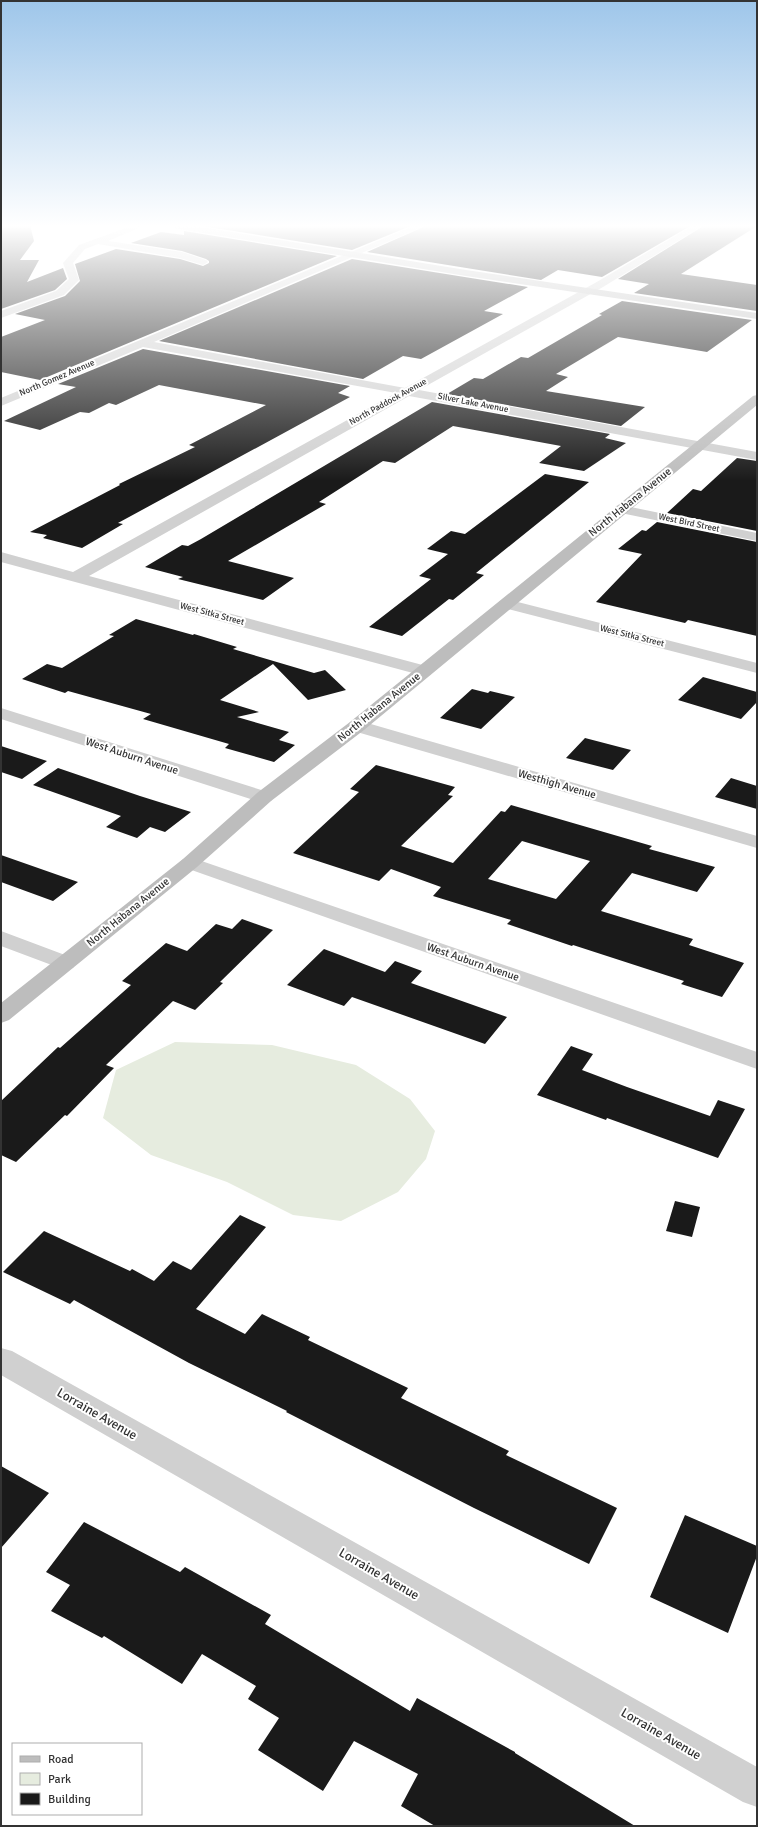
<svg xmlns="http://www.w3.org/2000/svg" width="758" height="1827" viewBox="0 0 758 1827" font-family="Signika,sans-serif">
<rect width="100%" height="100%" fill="#fff"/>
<path fill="#e6ecdf" d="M 175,1042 L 272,1045 L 356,1065 L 410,1099 L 435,1131 L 426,1159 L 398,1192 L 341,1221 L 293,1215 L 227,1182 L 151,1155 L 103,1118 L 116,1070 Z"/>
<path fill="#1a1a1a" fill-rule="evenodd" d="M 1,225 L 30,225 L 34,241 L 20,260 L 39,260 L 27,282 L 63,268 L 67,279 L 55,290 L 1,309 Z
M 196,225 L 413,225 L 352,250 Z
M 428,225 L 692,225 L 602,277 L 558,270 L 541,280 L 367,252 Z
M 705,225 L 757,226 L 681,274 L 757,285 L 757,311 L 634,293 L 649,284 L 618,279 Z
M 184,231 L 337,256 L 40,380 L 1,372 L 1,337 L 45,320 L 15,314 L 65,296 L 80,281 L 75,264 L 116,249 L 180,259 L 203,266 L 209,263 L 209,261 L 206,259 L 182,251 L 131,243 L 161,232 L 184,235 Z
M 352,259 L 528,287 L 484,311 L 503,314 L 421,359 L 403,356 L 363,379 L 159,341 Z
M 622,301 L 752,320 L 707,352 L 618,337 L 556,374 L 568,377 L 546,391 L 645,407 L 621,426 L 447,394 L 474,378 L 483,379 L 521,357 L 528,358 L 602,315 L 599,314 Z
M 143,349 L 350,386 L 338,393 L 350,397 L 118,523 L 123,524 L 82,548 L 43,538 L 47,535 L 30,532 L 120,485 L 119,484 L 195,447 L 189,445 L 266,405 L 159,385 L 116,405 L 109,403 L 89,413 L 80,412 L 40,430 L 4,421 L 76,387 L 58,384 Z
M 432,402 L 610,434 L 605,438 L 626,443 L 584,471 L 539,463 L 561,446 L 453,426 L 395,463 L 383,461 L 319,502 L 326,504 L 228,561 L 294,578 L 263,600 L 178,579 L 183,577 L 145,567 L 182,545 L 188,546 L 201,539 Z
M 737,458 L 757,461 L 757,531 L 667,513 L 693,489 L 701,491 Z
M 545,474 L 589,482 L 476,573 L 484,575 L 453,600 L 449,599 L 402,636 L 369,627 L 431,579 L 419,576 L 448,554 L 427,549 L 451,531 L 465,534 Z
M 657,522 L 757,542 L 757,636 L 688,620 L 685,623 L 596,602 L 642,554 L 618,549 L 642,530 L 646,531 Z
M 136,619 L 193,635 L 194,634 L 237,647 L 233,649 L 314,673 L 325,670 L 346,690 L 308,700 L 273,664 L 220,700 L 259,712 L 237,717 L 289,732 L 279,740 L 295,745 L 274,762 L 225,748 L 229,744 L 143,719 L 151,714 L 68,691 L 65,693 L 22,679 L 47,664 L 62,668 L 114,636 L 109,635 Z
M 703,677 L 757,692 L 757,702 L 741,719 L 678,700 Z
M 472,689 L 488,693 L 490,691 L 515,697 L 481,729 L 440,718 Z
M 585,738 L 631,750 L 613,770 L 566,758 Z
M 1,746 L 47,761 L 22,779 L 1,772 Z
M 376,765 L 455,787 L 448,795 L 453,796 L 401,846 L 453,863 L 501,811 L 505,812 L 511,805 L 652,846 L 649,849 L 715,867 L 697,892 L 632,873 L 601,911 L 693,939 L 689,945 L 744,963 L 722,997 L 681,984 L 684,981 L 573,945 L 572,946 L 507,924 L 511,920 L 433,896 L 441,887 L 391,869 L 379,881 L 293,853 L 359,792 L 350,789 ZM 522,841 L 590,861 L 556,899 L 488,879 Z
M 58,768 L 140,796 L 191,812 L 165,832 L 150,827 L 137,838 L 106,827 L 121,816 L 33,785 Z
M 731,778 L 757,786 L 757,809 L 715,797 Z
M 1,855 L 78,882 L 53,901 L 1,882 Z
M 242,919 L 273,930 L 220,982 L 223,983 L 195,1010 L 173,1001 L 106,1065 L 114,1068 L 67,1116 L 65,1115 L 16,1162 L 1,1155 L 1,1101 L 58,1047 L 60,1048 L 131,985 L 122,981 L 166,943 L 187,951 L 216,924 L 232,929 Z
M 324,949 L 385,972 L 395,961 L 422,971 L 411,983 L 507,1017 L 485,1044 L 352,997 L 344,1006 L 287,985 Z
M 571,1046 L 593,1054 L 582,1070 L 627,1087 L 710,1116 L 718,1100 L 745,1109 L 718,1158 L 607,1118 L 606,1120 L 537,1095 Z
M 675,1201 L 700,1207 L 692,1237 L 666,1231 Z
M 240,1215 L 266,1227 L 196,1309 L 245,1334 L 262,1314 L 310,1337 L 308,1340 L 408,1388 L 401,1398 L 509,1451 L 506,1455 L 617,1508 L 589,1564 L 474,1508 L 286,1412 L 287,1411 L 189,1363 L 74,1300 L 70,1304 L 3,1272 L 44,1231 L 130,1271 L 132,1269 L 154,1281 L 173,1261 L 191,1270 Z
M 1,1466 L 49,1493 L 1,1548 Z
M 685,1515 L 757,1546 L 757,1556 L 728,1633 L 650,1597 Z
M 84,1522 L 180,1572 L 185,1567 L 271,1615 L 265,1624 L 410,1711 L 417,1698 L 515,1752 L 515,1753 L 635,1826 L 435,1826 L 401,1806 L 418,1774 L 354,1741 L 323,1791 L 258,1750 L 279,1718 L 248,1699 L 256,1686 L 202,1654 L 182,1684 L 104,1636 L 102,1638 L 51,1611 L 70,1585 L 46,1572 Z"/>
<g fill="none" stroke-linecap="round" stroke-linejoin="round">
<path fill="#d0d0d0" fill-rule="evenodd" d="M 134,225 L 146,225 L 108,241 L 182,252 L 206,260 L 208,262 L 203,265 L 180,258 L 98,244 L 85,249 L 73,263 L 79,280 L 64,295 L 1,318 L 1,311 L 56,291 L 69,279 L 63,263 L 79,245 Z
M 416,225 L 427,225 L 154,342 L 405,388 L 595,283 L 694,225 L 704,225 L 603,287 L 419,390 L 757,452 L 757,460 L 409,396 L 89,576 L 430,667 L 433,671 L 430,675 L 424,676 L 1,562 L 1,552 L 73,572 L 396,393 L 143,347 L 1,406 L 1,398 Z
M 621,505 L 757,533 L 757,541 L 616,512 L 614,509 L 616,506 Z
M 506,599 L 757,663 L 757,673 L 500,607 L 498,604 L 500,601 Z
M 1,708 L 271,793 L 274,797 L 271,801 L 264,803 L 257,801 L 1,719 Z
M 357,720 L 757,836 L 757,848 L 350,730 L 348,726 L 350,722 Z
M 190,857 L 757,1052 L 757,1069 L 183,867 L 179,863 L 183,859 Z
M 1,931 L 73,958 L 76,963 L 73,968 L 65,970 L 1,946 Z
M 1,1348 L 12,1351 L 757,1767 L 757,1807 L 743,1802 L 1,1375 Z"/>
<path fill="#bdbdbd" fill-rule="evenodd" d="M 169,225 L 188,225 L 466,270 L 757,313 L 757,319 L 466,276 L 173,228 Z
M 757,395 L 757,405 L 364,730 L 271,801 L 197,867 L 9,1020 L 1,1023 L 1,1003 L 183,859 L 257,793 L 350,722 L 753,396 Z"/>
</g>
<linearGradient id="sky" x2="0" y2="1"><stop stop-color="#9ec6ea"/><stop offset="0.47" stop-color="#fff"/><stop offset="1" stop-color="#fff" stop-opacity="0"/></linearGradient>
<rect width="758" height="481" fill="url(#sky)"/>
<g text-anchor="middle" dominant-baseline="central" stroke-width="4" stroke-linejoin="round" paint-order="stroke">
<g font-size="9" fill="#333" stroke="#fff">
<text transform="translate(57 378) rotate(-23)">North Gomez Avenue</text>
<text transform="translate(388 402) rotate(-29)">North Paddock Avenue</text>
<text transform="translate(473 403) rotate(11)">Silver Lake Avenue</text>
<text transform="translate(689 523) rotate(12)">West Bird Street</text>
<text transform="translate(212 614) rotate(15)">West Sitka Street</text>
<text transform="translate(632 636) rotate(14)">West Sitka Street</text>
</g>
<g font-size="11" fill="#333" stroke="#fff">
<text transform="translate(630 502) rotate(-39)">North Habana Avenue</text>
<text transform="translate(379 707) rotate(-39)">North Habana Avenue</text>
<text transform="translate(132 756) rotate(18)">West Auburn Avenue</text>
<text transform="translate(557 784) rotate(16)">Westhigh Avenue</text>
<text transform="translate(128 912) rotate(-39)">North Habana Avenue</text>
<text transform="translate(473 962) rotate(19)">West Auburn Avenue</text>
</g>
<g font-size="13" fill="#333" stroke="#fff">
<text transform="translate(97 1414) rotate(30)">Lorraine Avenue</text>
<text transform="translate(379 1574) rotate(30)">Lorraine Avenue</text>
<text transform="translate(661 1734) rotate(30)">Lorraine Avenue</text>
</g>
</g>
<rect width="758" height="1827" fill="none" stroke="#333333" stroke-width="4"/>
<rect x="12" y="1743" width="130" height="72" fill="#ffffff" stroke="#adadad"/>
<rect x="20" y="1756" width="20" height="6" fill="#bdbdbd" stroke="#adadad"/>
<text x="48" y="1763" font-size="12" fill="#333333">Road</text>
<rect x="20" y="1773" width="20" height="12" fill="#e6ecdf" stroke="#adadad"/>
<text x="48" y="1783" font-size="12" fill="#333333">Park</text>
<rect x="20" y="1793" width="20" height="12" fill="#1a1a1a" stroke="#adadad"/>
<text x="48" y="1803" font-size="12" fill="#333333">Building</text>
</svg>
